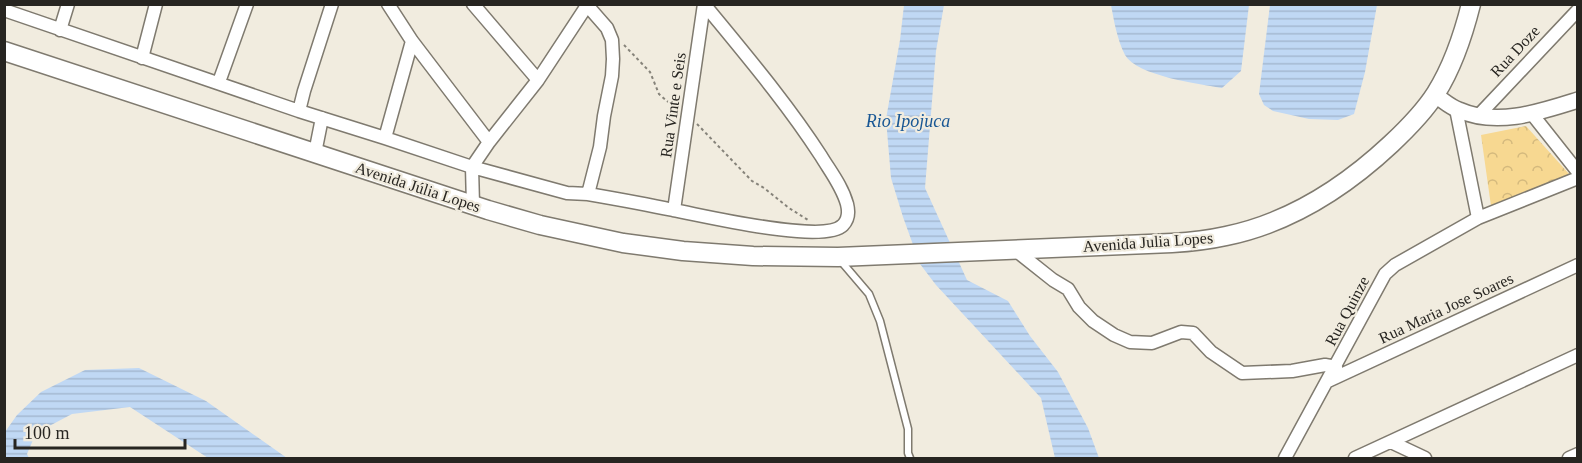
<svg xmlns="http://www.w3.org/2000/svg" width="1582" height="463" viewBox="0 0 1582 463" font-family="Georgia,serif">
<defs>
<pattern id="park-crowns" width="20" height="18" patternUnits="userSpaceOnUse" patternTransform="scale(1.5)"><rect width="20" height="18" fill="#f7d891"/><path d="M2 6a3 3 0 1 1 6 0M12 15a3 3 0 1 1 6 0" fill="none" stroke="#d4b97d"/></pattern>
<pattern id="water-rules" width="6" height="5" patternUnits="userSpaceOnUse" patternTransform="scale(1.5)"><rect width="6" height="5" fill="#c0d8f4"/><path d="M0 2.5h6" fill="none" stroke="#a5b9d1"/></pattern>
</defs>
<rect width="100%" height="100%" fill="#f1ecdf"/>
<path fill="url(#park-crowns)" d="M 1526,126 L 1570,175 L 1491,206 L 1481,135 Z"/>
<path fill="url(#water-rules)" d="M 904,5 L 944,5 L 936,51 L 925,188 L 967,280 L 1008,301 L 1030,336 L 1058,372 L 1088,428 L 1099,458 L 1055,458 L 1041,398 L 936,285 L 920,264 L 903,217 L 891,178 L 886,119 L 900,40 Z
M 1111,5 L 1249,5 L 1241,71 L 1222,88 C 1199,84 1137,76 1125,55 C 1117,39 1114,21 1111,5 Z
M 1270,5 L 1377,5 L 1365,72 L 1354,114 L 1338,120 L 1309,119 L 1273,111 L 1264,105 L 1259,94 Z
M 139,368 L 206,401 L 287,458 L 208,458 L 130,407 L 72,414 L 36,433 L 27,454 L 29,458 L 5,458 L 5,432 L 17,415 L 41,392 L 85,370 Z"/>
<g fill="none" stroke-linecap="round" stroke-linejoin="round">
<defs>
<path id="service" d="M 840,260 L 869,294 L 880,321 L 908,429 L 908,453 L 910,458"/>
<path id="minor" d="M 388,4 L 412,41 L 489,142
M 473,4 L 538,80
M 586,4 L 607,28 L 612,40 L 613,59 L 612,76 L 604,116 L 600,147 L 588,194
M 4,10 L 299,111 L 385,138 L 472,167 L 567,193 L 588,194 C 617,199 645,204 673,210 C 702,215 824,245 843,225 C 849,219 849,212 847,204 C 842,186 830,171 821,156 C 786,102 745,54 704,4
M 60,30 L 68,4
M 142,58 L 156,4
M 219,82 L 247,4
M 1456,109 L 1478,218
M 299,111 L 304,91 L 332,4
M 1532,114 L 1578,172
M 1478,116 L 1578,10
M 385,138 L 412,41
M 315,153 L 322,118
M 472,167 L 489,142 L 538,80 L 588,4
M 472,167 L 473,205
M 674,210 L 704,4
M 1014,249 L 1053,280 L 1068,289 L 1079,307 L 1093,321 L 1114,335 L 1130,342 L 1152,343 L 1181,332 L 1193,333 L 1211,352 L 1242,373 L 1292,371 L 1325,365 L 1336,367
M 1328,381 L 1578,265
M 1391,442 L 1425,458
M 1285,458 L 1385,274 L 1395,265 L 1478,218 L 1578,178
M 1355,458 L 1578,355
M 1569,458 L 1578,454"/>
<path id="tertiary" d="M 1435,95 C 1443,100 1450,107 1459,110 C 1497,127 1540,112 1578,100"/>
<path id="secondary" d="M 4,51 L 488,210 L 540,225 L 623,243 L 683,251 L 753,256 L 838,257 L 1172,243 C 1190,242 1208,240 1226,236 C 1289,223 1345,187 1391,144 C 1407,129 1424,112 1436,93 C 1453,66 1463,36 1471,4"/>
</defs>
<use href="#service" stroke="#7f7a6f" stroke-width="9"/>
<use href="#minor" stroke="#7f7a6f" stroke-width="15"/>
<use href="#tertiary" stroke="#7f7a6f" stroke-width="18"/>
<use href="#secondary" stroke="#7f7a6f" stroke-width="21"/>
<path stroke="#86837a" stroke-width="2" stroke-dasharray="3 3" stroke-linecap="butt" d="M 624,45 L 650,72 L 659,94 L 676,109
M 697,124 L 752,181 L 764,188 L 789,208 L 808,220"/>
<use href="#service" stroke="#fff" stroke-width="6"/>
<use href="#minor" stroke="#fff" stroke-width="12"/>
<use href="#tertiary" stroke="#fff" stroke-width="15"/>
<use href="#secondary" stroke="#fff" stroke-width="18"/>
</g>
<g text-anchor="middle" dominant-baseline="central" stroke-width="4.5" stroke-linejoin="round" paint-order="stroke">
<g font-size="16" fill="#272521" stroke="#f1ecdf">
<text transform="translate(1515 51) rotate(-47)">Rua Doze</text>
<text transform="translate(673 105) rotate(-82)">Rua Vinte e Seis</text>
<text transform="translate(418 187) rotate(18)">Avenida Júlia Lopes</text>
<text transform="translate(1148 242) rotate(-4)">Avenida Julia Lopes</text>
<text transform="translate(1446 308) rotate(-25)">Rua Maria Jose Soares</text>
<text transform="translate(1347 311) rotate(-62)">Rua Quinze</text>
</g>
<g font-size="18" font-style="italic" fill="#195794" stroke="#f1ecdf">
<text x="908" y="121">Rio Ipojuca</text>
</g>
</g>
<rect width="1582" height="463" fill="none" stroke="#272521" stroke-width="12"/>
<path d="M15 439v9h170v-9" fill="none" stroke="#272521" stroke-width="3"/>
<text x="24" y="439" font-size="18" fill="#272521" stroke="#f1ecdf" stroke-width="4.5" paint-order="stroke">100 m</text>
</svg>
